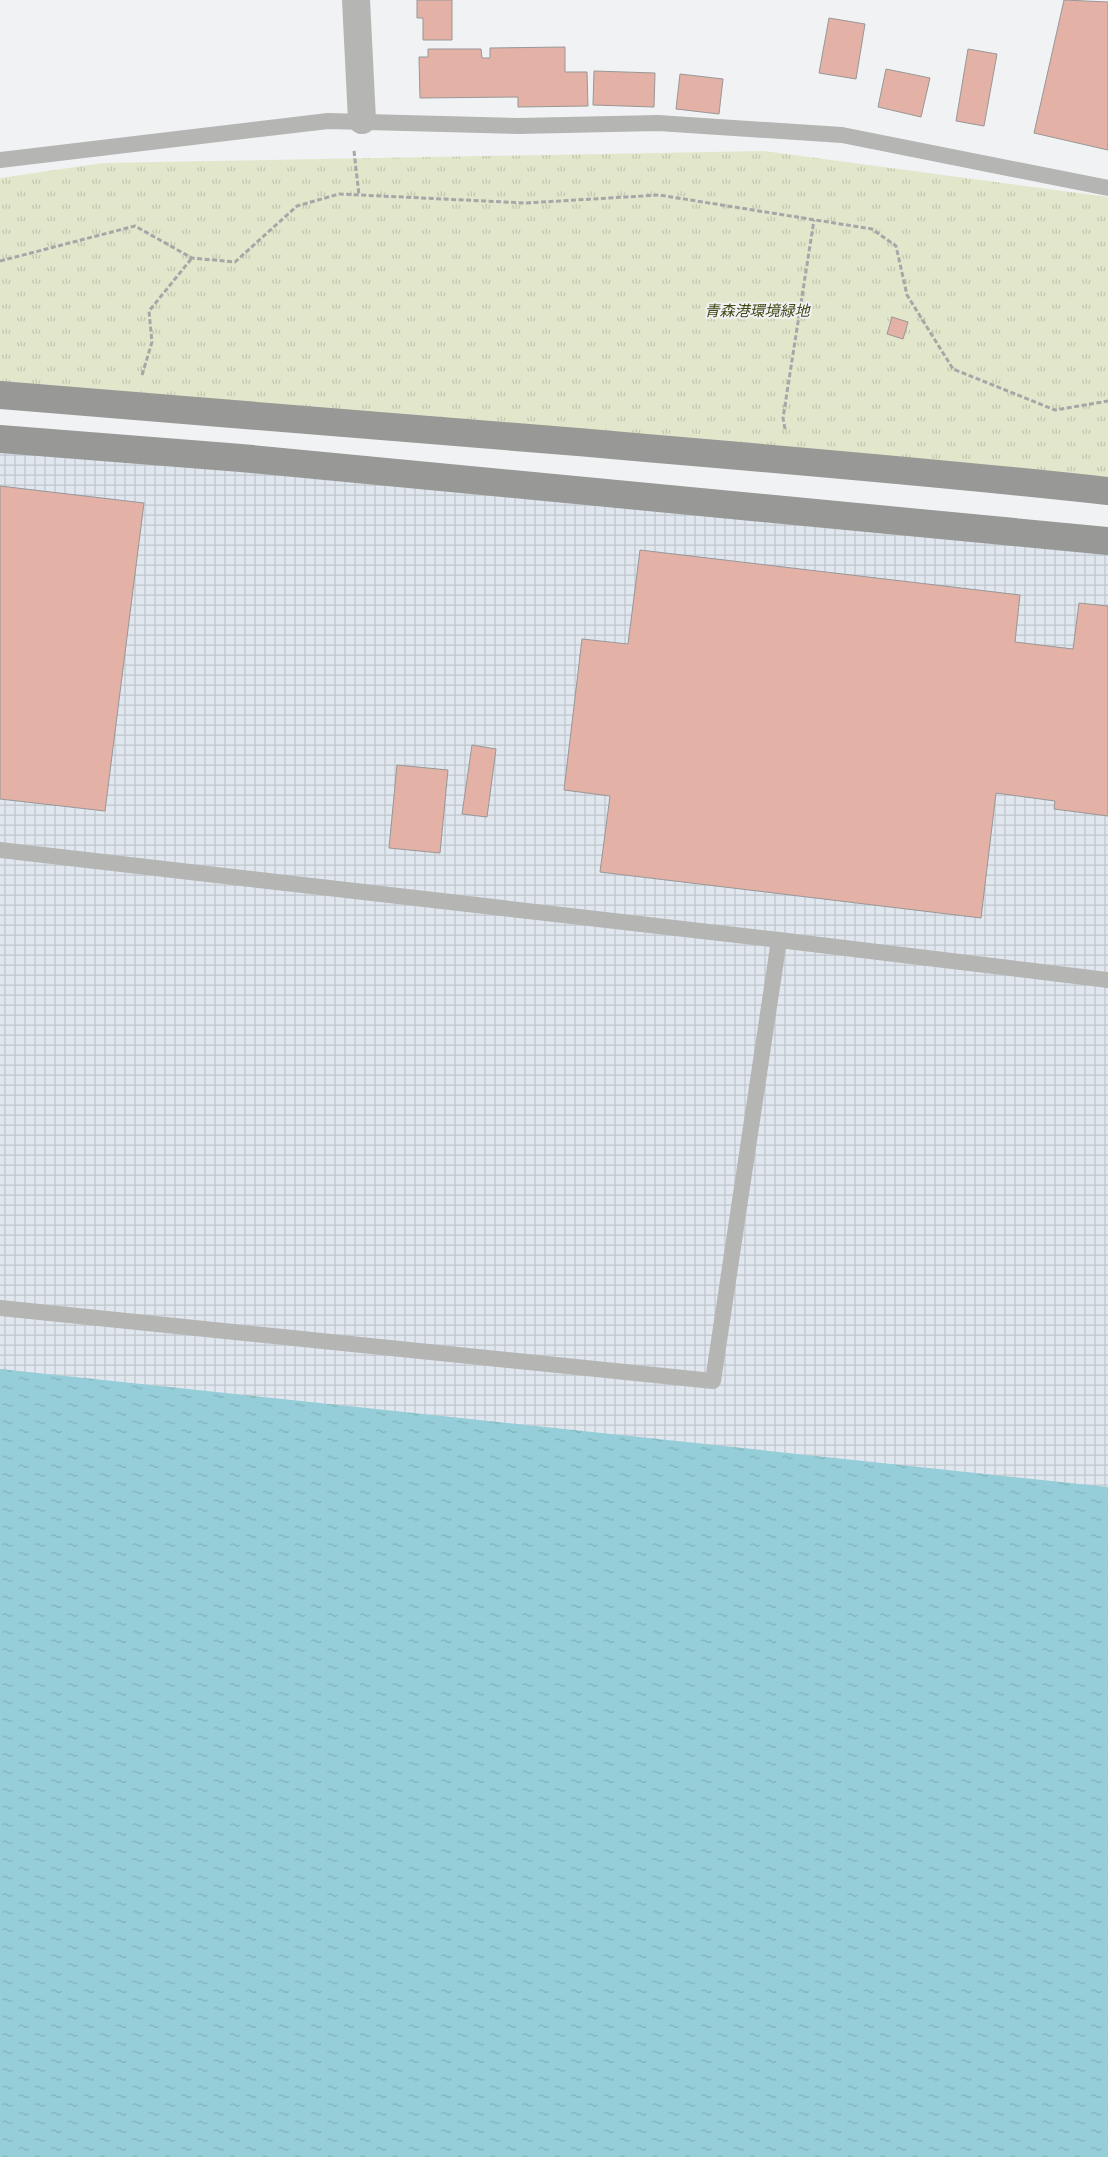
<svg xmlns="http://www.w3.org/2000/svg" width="1108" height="2157" viewBox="0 0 1108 2157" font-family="'IBM Plex Serif','Noto Sans JP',serif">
<defs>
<pattern id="industrial-grid" width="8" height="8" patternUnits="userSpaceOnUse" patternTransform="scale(1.25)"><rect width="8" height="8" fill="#e0e7ef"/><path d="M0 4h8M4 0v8" fill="none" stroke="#bfc6cc"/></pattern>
<pattern id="park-tufts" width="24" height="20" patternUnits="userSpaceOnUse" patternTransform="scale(1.25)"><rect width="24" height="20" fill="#e2e7cb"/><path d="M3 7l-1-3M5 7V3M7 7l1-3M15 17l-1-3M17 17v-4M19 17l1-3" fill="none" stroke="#c1c6ae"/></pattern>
<pattern id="water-ripples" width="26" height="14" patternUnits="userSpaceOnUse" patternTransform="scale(1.25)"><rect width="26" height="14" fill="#95ced8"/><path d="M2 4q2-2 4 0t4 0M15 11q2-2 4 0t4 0" fill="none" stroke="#80b0b9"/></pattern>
</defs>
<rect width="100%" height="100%" fill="#f0f2f4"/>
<path fill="url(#industrial-grid)" d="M 0,439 L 1108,541 L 1108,1502 L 0,1377 Z"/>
<path fill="url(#park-tufts)" d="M 764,151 L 1108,197 L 1108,500 L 0,401 L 0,178 L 103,163 Z"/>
<path fill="url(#water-ripples)" d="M 0,1369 L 1108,1487 L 1108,2157 L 0,2157 Z"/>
<path fill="#e3b1a6" stroke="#999796" d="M 417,0 L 452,0 L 452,40 L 423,40 L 423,18 L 417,18 Z
M 1064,0 L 1108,2 L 1108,150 L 1034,133 Z
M 829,18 L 865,24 L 856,79 L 819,73 Z
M 565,47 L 565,72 L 587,72 L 588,106 L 518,107 L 518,97 L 420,98 L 419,57 L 428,57 L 428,49 L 481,49 L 482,58 L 490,58 L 490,48 Z
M 968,49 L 997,54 L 984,126 L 956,121 Z
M 886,69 L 930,78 L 921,117 L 878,107 Z
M 594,71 L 655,73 L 654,107 L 593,105 Z
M 680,74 L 723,79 L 719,114 L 676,109 Z
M 892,317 L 908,322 L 903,339 L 887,334 Z
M 0,486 L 144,503 L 105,811 L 0,799 Z
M 640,550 L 1020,595 L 1015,642 L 1073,649 L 1079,603 L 1108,606 L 1108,816 L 1054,809 L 1055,801 L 996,793 L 981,918 L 600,872 L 610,796 L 564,790 L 582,639 L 628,644 Z
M 472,745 L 496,749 L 487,817 L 462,814 Z
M 397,765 L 448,770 L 440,853 L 389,848 Z"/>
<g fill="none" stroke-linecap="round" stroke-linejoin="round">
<path stroke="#a5a7a8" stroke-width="3" stroke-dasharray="5 2.5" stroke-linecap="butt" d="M 354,151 L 359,195
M 0,261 L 135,226 L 192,258 L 235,262 L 297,206 L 339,194 L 526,203 L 659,195 L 872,229 L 896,246 L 907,295 L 953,369 L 1055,410 L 1108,401
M 142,375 L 152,342 L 149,311 L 192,258
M 785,429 L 783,418 L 814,220"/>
<path stroke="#b5b5b4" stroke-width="16" d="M 0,160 L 328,121 L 519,126 L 658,123 L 842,135 L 1108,188
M 0,850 L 779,940 L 1108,980
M 0,1308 L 713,1381 L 779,940"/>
<path stroke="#b5b5b4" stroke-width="28" d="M 356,0 L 362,120"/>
<path stroke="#989896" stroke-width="28" d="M 0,395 C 216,411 431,429 646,448 C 800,461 954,474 1108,491
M 0,439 L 241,458 L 1108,541"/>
</g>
<g text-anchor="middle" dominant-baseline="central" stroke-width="4" stroke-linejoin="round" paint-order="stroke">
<g font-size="15" font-style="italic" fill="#424816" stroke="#f0f2f4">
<text x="757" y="310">青森港環境緑地</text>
</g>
</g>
</svg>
